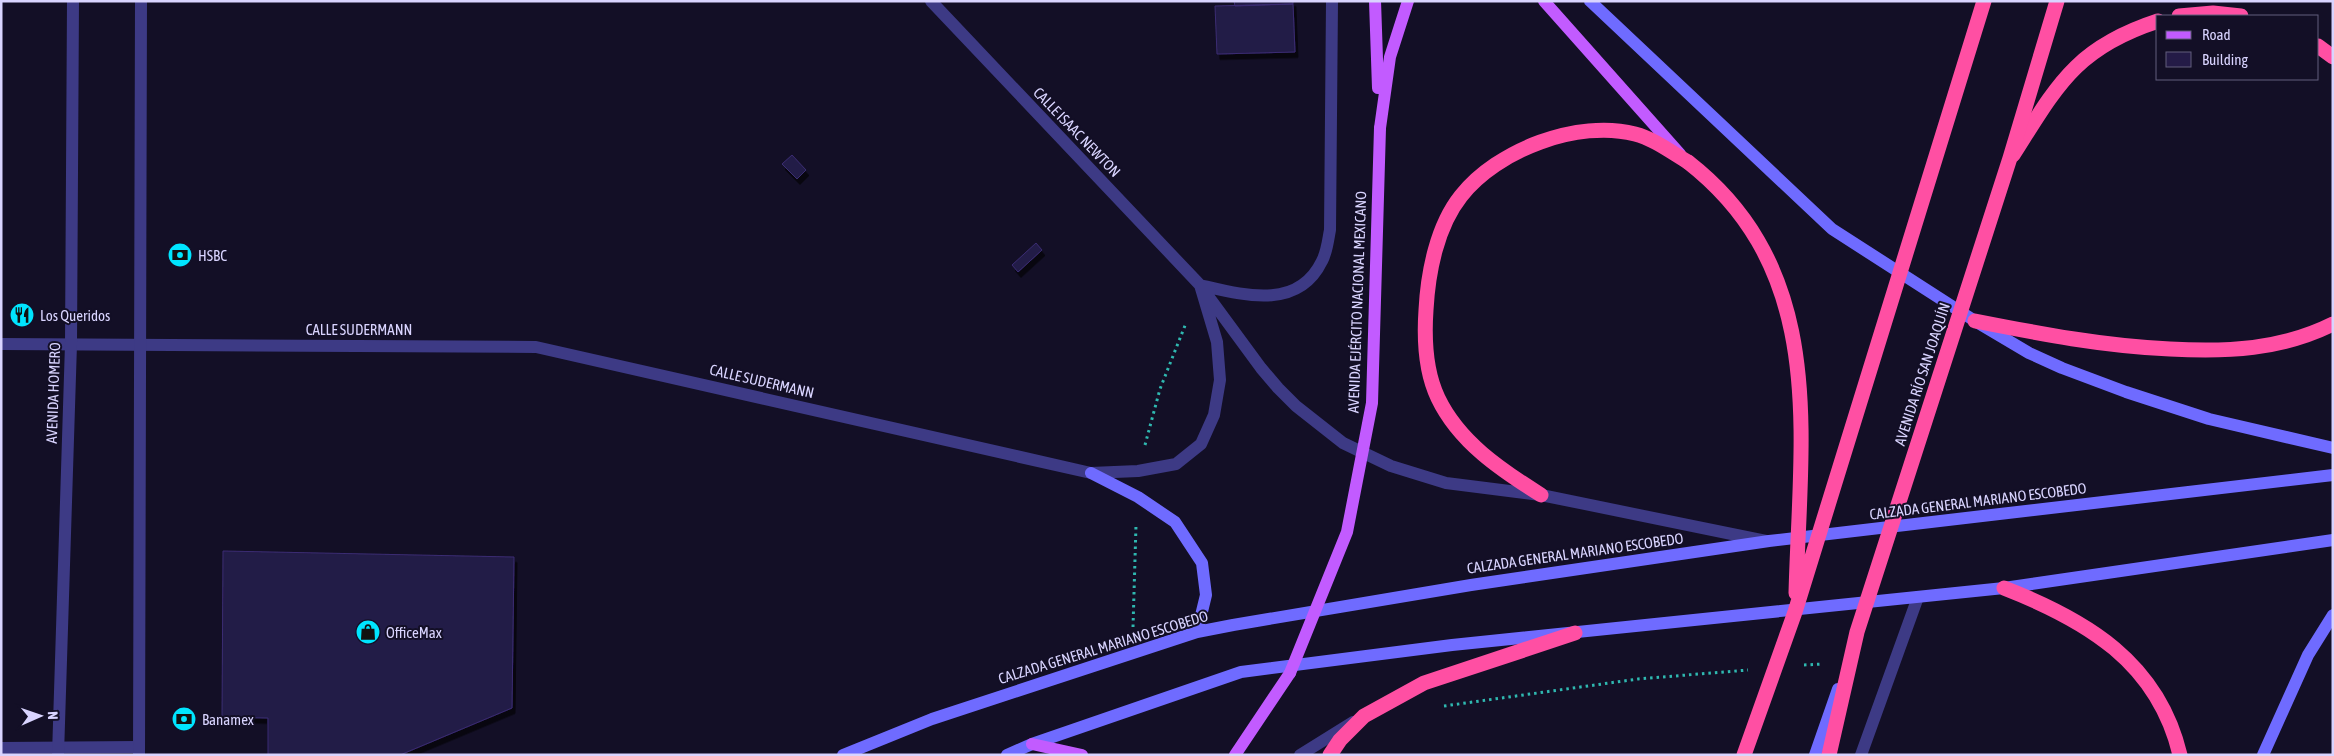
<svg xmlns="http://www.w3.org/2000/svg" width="2334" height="756" viewBox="0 0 2334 756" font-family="'Asap Condensed',sans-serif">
<defs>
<filter id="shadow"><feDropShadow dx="3" dy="5.5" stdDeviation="0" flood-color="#0009"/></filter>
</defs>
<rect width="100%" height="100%" fill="#130f26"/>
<path fill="#241b47" stroke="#3b2d73" filter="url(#shadow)" d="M 1234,1 L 1293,1 L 1293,4 L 1235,6 Z
M 1293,4 L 1295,52 L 1217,54 L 1215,6 Z
M 792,155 L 806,170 L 797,179 L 782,164 Z
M 1036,243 L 1042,250 L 1018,272 L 1012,265 Z
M 223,551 L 514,557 L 512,708 L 400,755 L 268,755 L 268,718 L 222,717 Z"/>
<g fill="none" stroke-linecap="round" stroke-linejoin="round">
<path stroke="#2fb8b0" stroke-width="3" stroke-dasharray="2.5 4" stroke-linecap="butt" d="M 1145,445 L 1160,389 L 1186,323
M 1133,627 L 1136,525
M 1804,665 L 1823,664
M 1444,706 L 1638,679 L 1748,670"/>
<path stroke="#3d3a85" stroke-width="12" d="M 1861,755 L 1918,597"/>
<path stroke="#3d3a85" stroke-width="12" d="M 931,1 L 1200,285 L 1261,368 L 1278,388 L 1296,406 L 1343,443 L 1391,466 L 1446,483 L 1541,495 L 1766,541
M 1200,285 C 1243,295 1298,311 1322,261 C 1327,252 1328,240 1330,230 L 1332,1
M 1,344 L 536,347 L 1091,473 L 1138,471 L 1176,464 L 1201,444 L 1214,415 L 1220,380 L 1217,342 L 1200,285
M 1,748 L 139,747"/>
<path stroke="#3d3a85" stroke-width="12" d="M 58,755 L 71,344 L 73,1
M 139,755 L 141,1
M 1300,755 L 1353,722"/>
<path stroke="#6f6bff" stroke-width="12" d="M 1590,1 L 1832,229 L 1975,321 L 2029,353 L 2062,368 L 2126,392 L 2209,419 L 2333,448
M 1091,473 L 1138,497 L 1175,522 L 1202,563 L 1206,595 L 1197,632
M 843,755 L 932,719 L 1197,632 L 1233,625 L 1471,585 L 1769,541 L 2333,475
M 1007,755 L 1032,744 L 1241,672 L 1452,645 L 2004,588 L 2333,540
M 2263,755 L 2308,655 L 2333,615"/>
<path stroke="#c25bff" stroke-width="12" d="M 1375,1 L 1378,88
M 1544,1 L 1680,154
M 1380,128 L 1390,57 L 1408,1
M 1032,744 L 1082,755
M 1235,755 L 1290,673"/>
<path stroke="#ff4fa3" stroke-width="15" d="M 2179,16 L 2213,13 L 2241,16
M 2318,46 L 2333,57
M 2013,155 C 2057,86 2075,48 2158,21
M 1975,321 C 2041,334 2103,346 2170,349 C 2227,352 2281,350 2333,324
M 1541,495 C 1501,470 1459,442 1438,398 C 1425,371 1424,339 1426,310 C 1428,272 1437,226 1461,196 C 1497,150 1578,119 1635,134 C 1654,139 1671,152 1688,162
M 2004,588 C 2086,620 2158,662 2180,755
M 1330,755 L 1340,740 L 1364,716 L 1424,683 L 1575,633"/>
<path stroke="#6f6bff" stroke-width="12" d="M 1815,755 L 1838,689"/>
<path stroke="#c25bff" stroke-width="12" d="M 1290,673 L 1347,532 L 1372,403 L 1380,128"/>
<path stroke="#ff4fa3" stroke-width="15" d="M 1688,162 C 1829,272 1800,436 1796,593
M 1744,755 L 1795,612 L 1984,1
M 1829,755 L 1857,632 L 2010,158 L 2057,1"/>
</g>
<defs>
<symbol id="bank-disc" viewBox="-11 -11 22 22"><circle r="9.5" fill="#00e5ff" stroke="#130f26"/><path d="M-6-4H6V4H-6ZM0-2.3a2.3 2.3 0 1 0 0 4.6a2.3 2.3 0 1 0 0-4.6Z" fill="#111"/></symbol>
<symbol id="restaurant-disc" viewBox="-11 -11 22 22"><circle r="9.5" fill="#00e5ff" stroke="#130f26"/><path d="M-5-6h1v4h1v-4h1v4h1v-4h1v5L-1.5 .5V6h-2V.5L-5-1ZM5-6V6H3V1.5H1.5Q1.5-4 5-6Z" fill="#111"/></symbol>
<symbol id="shop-disc" viewBox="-11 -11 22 22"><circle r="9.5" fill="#00e5ff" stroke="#130f26"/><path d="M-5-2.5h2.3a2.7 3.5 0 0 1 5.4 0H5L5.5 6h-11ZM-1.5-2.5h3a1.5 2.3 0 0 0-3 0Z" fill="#111"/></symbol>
</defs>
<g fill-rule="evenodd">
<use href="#bank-disc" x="166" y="241" width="28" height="28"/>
<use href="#restaurant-disc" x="8" y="301" width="28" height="28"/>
<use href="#shop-disc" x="354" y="618" width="28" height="28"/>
<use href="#bank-disc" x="170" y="705" width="28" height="28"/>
</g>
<g text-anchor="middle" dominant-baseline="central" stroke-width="4" stroke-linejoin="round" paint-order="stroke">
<g font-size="15" fill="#d9d4ff" stroke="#130f26">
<text transform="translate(1077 132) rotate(46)">CALLE ISAAC NEWTON</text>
<text transform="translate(1357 302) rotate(-88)">AVENIDA EJÉRCITO NACIONAL MEXICANO</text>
<text x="359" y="329">CALLE SUDERMANN</text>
<text transform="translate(1922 374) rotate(-72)">AVENIDA RÍO SAN JOAQUÍN</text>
<text transform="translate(762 381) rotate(13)">CALLE SUDERMANN</text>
<text transform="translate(53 393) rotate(-88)">AVENIDA HOMERO</text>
<text transform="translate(1978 501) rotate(-7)">CALZADA GENERAL MARIANO ESCOBEDO</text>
<text transform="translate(1575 553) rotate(-8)">CALZADA GENERAL MARIANO ESCOBEDO</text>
<text transform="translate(1103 647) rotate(-17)">CALZADA GENERAL MARIANO ESCOBEDO</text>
</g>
<g font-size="15" fill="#d9d4ff" stroke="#130f26" text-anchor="start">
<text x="198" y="255">HSBC</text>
<text x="40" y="315">Los Queridos</text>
<text x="386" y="632">OfficeMax</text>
<text x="202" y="719">Banamex</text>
</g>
</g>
<rect width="2334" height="756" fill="none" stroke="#d9d4ff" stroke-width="5"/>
<rect x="2156" y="15" width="162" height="65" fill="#130f26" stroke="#625e7d"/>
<rect x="2166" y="31" width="25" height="8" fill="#c25bff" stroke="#625e7d"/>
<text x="2202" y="40" font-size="15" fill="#d9d4ff">Road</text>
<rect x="2166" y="52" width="25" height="15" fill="#241b47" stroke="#625e7d"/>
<text x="2202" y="65" font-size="15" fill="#d9d4ff">Building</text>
<g transform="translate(40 716) rotate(88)" stroke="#130f26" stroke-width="4" paint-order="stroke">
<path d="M0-4L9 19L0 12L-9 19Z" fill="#d9d4ff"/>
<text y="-8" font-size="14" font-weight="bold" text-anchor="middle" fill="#d9d4ff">N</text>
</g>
</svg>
